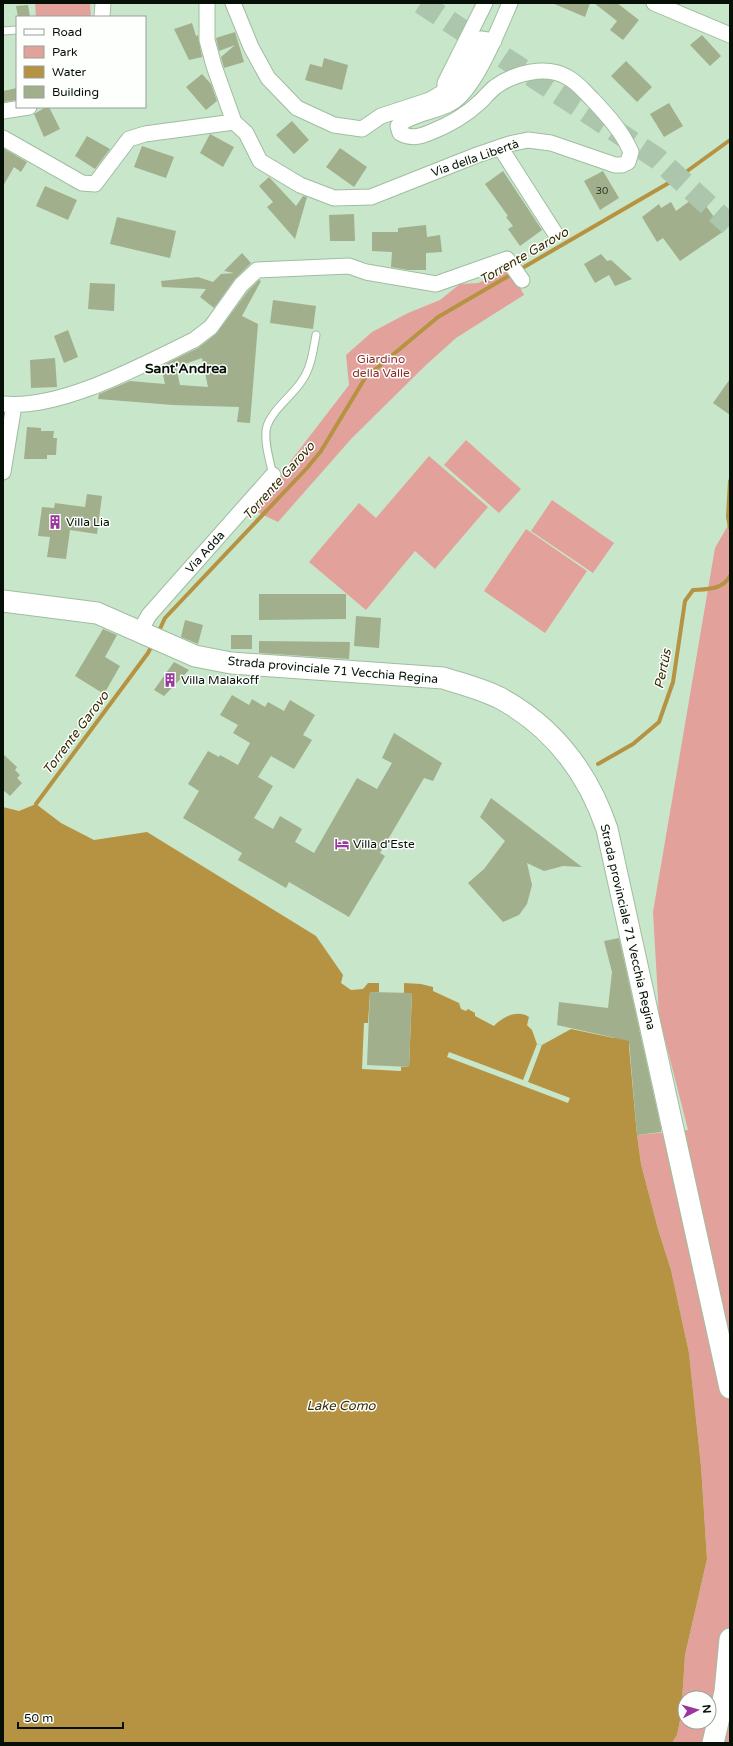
<svg xmlns="http://www.w3.org/2000/svg" width="733" height="1746" viewBox="0 0 733 1746" font-family="'Varela Round',sans-serif">
<rect width="100%" height="100%" fill="#c8e6c9"/>
<path fill="#e2a29b" fill-rule="evenodd" d="M 35,3 L 90,3 L 91,17 L 36,17 Z
M 511,269 L 524,295 L 456,338 L 426,365 L 352,438 L 278,522 L 253,510 L 349,385 L 346,355 L 372,332 L 408,313 L 440,300 L 460,284 L 478,283 Z
M 466,440 L 521,489 L 499,513 L 444,465 Z
M 429,456 L 488,507 L 435,569 L 415,551 L 366,610 L 309,562 L 359,503 L 376,518 Z
M 552,500 L 614,543 L 593,573 L 531,531 Z
M 730,522 L 730,1743 L 672,1743 L 677,1735 L 681,1716 L 685,1655 L 707,1559 L 701,1466 L 689,1353 L 671,1270 L 658,1229 L 641,1164 L 637,1135 L 688,1130 L 659,1016 L 653,912 L 715,548 ZM 685,1698 L 709,1698 L 709,1722 L 685,1722 Z
M 526,529 L 587,571 L 545,633 L 484,591 Z"/>
<path fill="#b69342" d="M 36,804 L 61,823 L 94,840 L 147,832 L 316,936 L 343,975 L 341,983 L 351,990 L 363,989 L 368,983 L 379,983 L 379,992 L 370,992 L 368,1023 L 364,1023 L 362,1069 L 401,1071 L 401,1067 L 409,1067 L 412,994 L 404,993 L 404,983 L 421,984 L 433,987 L 433,991 L 459,1003 L 461,1009 L 466,1011 L 468,1009 L 475,1013 L 475,1016 L 494,1026 C 502,1017 518,1009 529,1017 L 527,1025 L 532,1030 L 537,1044 L 542,1045 L 571,1029 L 614,1038 L 616,1015 L 631,1018 L 629,1047 L 637,1135 L 641,1164 L 658,1229 L 671,1270 L 689,1353 L 701,1466 L 707,1559 L 685,1655 L 681,1716 L 677,1735 L 672,1743 L 3,1743 L 3,807 L 19,811 Z"/>
<path fill="#c8e6c9" d="M 537,1044 L 542,1045 L 528,1082 L 570,1098 L 568,1103 L 447,1057 L 449,1052 L 523,1080 Z"/>
<g fill="none" stroke-linecap="round" stroke-linejoin="round">
<path stroke="#b69342" stroke-width="4" d="M 730,481 L 728,517 L 730,528
M 158,633 L 165,618 L 307,468 L 321,451 L 365,378 L 438,317 L 679,177 L 730,140
M 598,764 L 633,744 L 659,722 L 673,682 L 685,601 L 693,590 C 708,589 722,590 730,576
M 36,804 L 148,653 L 153,643"/>
</g>
<path fill="#a1af8c" fill-rule="evenodd" d="M 552,3 L 590,3 L 585,17 Z
M 594,3 L 617,3 L 639,20 L 623,40 L 610,30 L 617,21 Z
M 28,5 L 30,17 L 18,17 L 16,6 Z
M 192,23 L 196,36 L 198,35 L 202,57 L 189,60 L 174,29 Z
M 235,32 L 244,62 L 224,68 L 221,57 L 235,45 L 219,51 L 216,38 Z
M 702,35 L 721,56 L 710,66 L 690,45 Z
M 324,58 L 348,65 L 342,90 L 305,80 L 310,64 L 322,67 Z
M 626,61 L 652,87 L 637,102 L 611,76 Z
M 202,74 L 211,84 L 217,101 L 206,110 L 186,87 Z
M 17,88 L 17,100 L 3,102 L 3,91 Z
M 669,103 L 683,126 L 664,137 L 650,114 Z
M 46,107 L 49,107 L 60,129 L 44,137 L 34,114 Z
M 292,121 L 309,140 L 294,154 L 276,135 Z
M 210,134 L 234,147 L 223,167 L 200,153 Z
M 87,136 L 110,149 L 95,169 L 75,156 Z
M 142,146 L 174,157 L 166,178 L 134,167 Z
M 3,148 L 27,162 L 21,172 L 14,167 L 3,186 Z
M 340,148 L 367,167 L 354,187 L 326,167 Z
M 503,171 L 542,230 L 520,246 L 508,229 L 513,226 L 506,217 L 508,216 L 485,184 Z
M 603,171 L 619,198 L 600,210 L 584,181 Z
M 269,177 L 296,206 L 303,196 L 307,197 L 295,239 L 267,207 L 273,202 L 259,186 Z
M 45,186 L 77,200 L 68,220 L 36,206 Z
M 698,195 L 724,231 L 680,261 L 663,238 L 657,242 L 642,217 L 659,204 L 661,208 L 671,202 L 676,211 Z
M 354,214 L 355,241 L 330,241 L 329,215 Z
M 117,217 L 176,231 L 170,258 L 110,244 Z
M 426,225 L 427,237 L 440,235 L 442,252 L 426,253 L 426,270 L 408,270 L 391,267 L 392,252 L 372,251 L 372,232 L 398,232 L 398,228 Z
M 242,253 L 251,263 L 234,280 L 214,308 L 200,297 L 206,289 L 162,287 L 161,281 L 198,277 L 213,282 L 221,274 L 234,273 L 224,271 Z
M 601,254 L 607,261 L 611,260 L 632,279 L 615,286 L 609,275 L 595,283 L 584,264 Z
M 259,280 L 261,281 L 242,316 L 258,324 L 250,423 L 237,422 L 239,407 L 173,405 L 98,399 L 99,394 L 130,381 L 165,384 L 161,366 L 198,348 L 216,334 L 248,291 ZM 202,358 L 208,387 L 180,385 L 176,367 Z
M 90,283 L 115,284 L 114,311 L 88,309 Z
M 273,300 L 316,306 L 313,329 L 270,323 Z
M 68,330 L 78,357 L 64,363 L 54,336 Z
M 55,358 L 57,387 L 31,388 L 30,360 Z
M 730,379 L 730,415 L 713,403 Z
M 27,427 L 41,428 L 41,431 L 54,431 L 53,438 L 57,438 L 56,455 L 47,455 L 47,459 L 24,459 Z
M 87,494 L 102,496 L 97,534 L 70,530 L 66,559 L 47,557 L 50,537 L 38,536 L 42,507 L 54,508 L 55,503 L 85,507 Z
M 259,594 L 346,594 L 346,619 L 259,620 Z
M 356,616 L 381,618 L 379,648 L 354,646 Z
M 185,620 L 203,625 L 198,644 L 181,637 Z
M 103,629 L 117,635 L 105,657 L 120,666 L 104,694 L 75,676 Z
M 231,635 L 252,635 L 252,649 L 231,649 Z
M 259,641 L 350,642 L 349,659 L 259,653 Z
M 174,662 L 189,670 L 164,696 L 154,690 Z
M 232,695 L 249,705 L 252,699 L 265,707 L 268,702 L 284,711 L 290,700 L 315,715 L 303,735 L 312,740 L 294,769 L 271,756 L 258,777 L 273,786 L 254,818 L 273,829 L 280,816 L 302,829 L 295,842 L 314,853 L 357,778 L 377,789 L 392,763 L 382,758 L 394,733 L 442,763 L 433,781 L 424,778 L 380,853 L 385,856 L 349,917 L 289,882 L 286,888 L 238,860 L 242,853 L 183,818 L 199,791 L 188,784 L 208,751 L 219,757 L 220,755 L 238,765 L 250,743 L 233,733 L 238,725 L 220,715 Z
M 3,754 L 17,767 L 15,770 L 20,775 L 17,778 L 22,783 L 10,796 L 3,790 Z
M 491,798 L 582,867 L 563,866 L 544,871 L 527,863 L 532,885 L 527,904 L 519,915 L 503,922 L 468,883 L 484,869 L 505,841 L 480,817 Z
M 619,938 L 661,1128 L 661,1132 L 637,1135 L 629,1041 L 557,1025 L 559,1002 L 608,1008 L 612,972 L 604,941 Z
M 370,992 L 412,993 L 409,1067 L 367,1065 Z"/>
<g fill="none" stroke-linecap="round" stroke-linejoin="round">
<path stroke="#abc6ac" stroke-width="22" stroke-dasharray="22 11" stroke-linecap="butt" d="M 421,3 L 658,159 L 730,225"/>
<defs>
<path id="lane" d="M 3,31 L 17,30
M 273,475 C 270,462 263,439 267,426 C 273,409 291,397 301,382 C 311,369 313,351 316,335"/>
<path id="street" d="M 207,3 L 207,40 L 214,66 L 234,122
M 233,3 L 251,47 L 268,78 L 297,108 L 334,125 L 362,129 L 381,116 L 430,100 L 445,91 L 453,89 L 481,39 L 494,41
M 654,3 L 730,35
M 102,17 L 103,3
M 445,91 L 445,83 L 485,3
M 3,111 L 29,107
M 3,138 L 82,183 L 95,184 L 129,139 L 145,134 L 234,122 L 246,133 L 260,161 L 300,185 L 334,198 L 371,197 L 477,155 L 509,144 L 528,140 L 551,143 L 615,165 L 622,165 L 628,162 L 631,152 C 622,131 607,115 592,99 C 584,91 577,82 567,77 C 546,65 514,73 495,87 C 490,91 485,97 480,102 C 466,115 449,125 431,132 C 420,137 411,139 400,133 L 398,126 C 409,114 436,112 451,103 C 475,90 499,28 510,3
M 500,147 L 555,233
M 3,404 C 61,410 142,365 194,340 L 211,327 L 241,285 L 257,270 L 349,266 L 366,272 L 436,284 L 507,259 L 522,280
M 3,472 L 14,405
M 140,631 L 149,615 L 273,475"/>
<path id="secondary" d="M 3,601 L 97,613 L 195,656 L 231,663 L 443,678 C 462,684 482,689 500,698 C 553,727 588,773 607,829 L 730,1388
M 713,1743 L 725,1692 L 730,1639"/>
</defs>
<use href="#lane" stroke="#a0bda0" stroke-width="9"/>
<use href="#street" stroke="#a0bda0" stroke-width="17"/>
<use href="#secondary" stroke="#a0bda0" stroke-width="23"/>
<use href="#lane" stroke="#fff" stroke-width="7"/>
<use href="#street" stroke="#fff" stroke-width="15"/>
<use href="#secondary" stroke="#fff" stroke-width="21"/>
</g>
<defs>
<symbol id="building-bare" viewBox="-9 -9 18 18"><path d="M-4-6H4V6H1V3H-1V6H-4ZM-2.5-4.3h1.7v1.8h-1.7ZM.8-4.3h1.7v1.8H.8ZM-2.5-1h1.7V.8h-1.7ZM.8-1h1.7V.8H.8Z" fill="#99379e" stroke="#fcfffc" stroke-width="2.5" paint-order="stroke"/></symbol>
<symbol id="hotel-bare" viewBox="-9 -9 18 18"><path d="M-6-4.5h1.5V1H6V5H4.5V3h-9V5H-6ZM-4 0a1.8 1.8 0 1 1 3.6 0ZM.5 0V-2.5h3Q6-2.5 6 0Z" fill="#99379e" stroke="#fcfffc" stroke-width="2.5" paint-order="stroke"/></symbol>
</defs>
<g fill-rule="evenodd">
<use href="#building-bare" x="45" y="512" width="20" height="20"/>
<use href="#building-bare" x="160" y="670" width="20" height="20"/>
<use href="#hotel-bare" x="332" y="834" width="20" height="20"/>
</g>
<g text-anchor="middle" dominant-baseline="central" stroke-width="3" stroke-linejoin="round" paint-order="stroke">
<g font-size="10" fill="#2d3828">
<text x="602" y="191">30</text>
</g>
<g font-size="12" fill="#061007" stroke="#fcfffc">
<text transform="translate(475 158) rotate(-19)">Via della Libertà</text>
<text transform="translate(205 552) rotate(-48)">Via Adda</text>
<text transform="translate(333 670) rotate(5)">Strada provinciale 71 Vecchia Regina</text>
<text transform="translate(628 927) rotate(77)">Strada provinciale 71 Vecchia Regina</text>
</g>
<g font-size="12" fill="#912b29" stroke="#fcfffc">
<text x="381" y="359">Giardino<tspan x="381" dy="14">della Valle</tspan></text>
</g>
<g font-size="12" fill="#061007" stroke="#fcfffc" text-anchor="start">
<text x="66" y="522">Villa Lia</text>
<text x="181" y="680">Villa Malakoff</text>
<text x="353" y="844">Villa d'Este</text>
</g>
<g font-size="13" font-style="italic" fill="#3a2c07" stroke="#fcfffc">
<text transform="translate(524 256) rotate(-30)">Torrente Garovo</text>
<text transform="translate(279 481) rotate(-48)">Torrente Garovo</text>
<text transform="translate(663 669) rotate(-78)">Pertüs</text>
<text transform="translate(76 733) rotate(-53)">Torrente Garovo</text>
<text x="341" y="1406">Lake Como</text>
</g>
<g font-size="14" font-weight="bold" fill="#061007" stroke="#fcfffc">
<text x="186" y="368">Sant'Andrea</text>
</g>
</g>
<rect width="733" height="1746" fill="none" stroke="#061007" stroke-width="8"/>
<rect x="16" y="16" width="130" height="92" fill="#fcfffc" stroke="#9a9f9a"/>
<rect x="24" y="29" width="20" height="6" fill="#ffffff" stroke="#9a9f9a"/>
<text x="52" y="36" font-size="12" fill="#061007">Road</text>
<rect x="24" y="46" width="20" height="12" fill="#e2a29b" stroke="#9a9f9a"/>
<text x="52" y="56" font-size="12" fill="#061007">Park</text>
<rect x="24" y="66" width="20" height="12" fill="#b69342" stroke="#9a9f9a"/>
<text x="52" y="76" font-size="12" fill="#061007">Water</text>
<rect x="24" y="86" width="20" height="12" fill="#a1af8c" stroke="#9a9f9a"/>
<text x="52" y="96" font-size="12" fill="#061007">Building</text>
<g transform="translate(697 1710) rotate(84)"><circle r="19" fill="#fcfffc" stroke="#9a9f9a"/>
<path d="M0-3L7 15L0 10L-7 15Z" fill="#99379e"/>
<text y="-6" font-size="11" font-weight="bold" text-anchor="middle" fill="#061007">N</text>
</g>
<path d="M18 1722v6h105v-6" fill="none" stroke="#061007" stroke-width="2"/>
<text x="24" y="1722" font-size="12" fill="#061007" stroke="#fcfffc" stroke-width="3" paint-order="stroke">50 m</text>
</svg>
